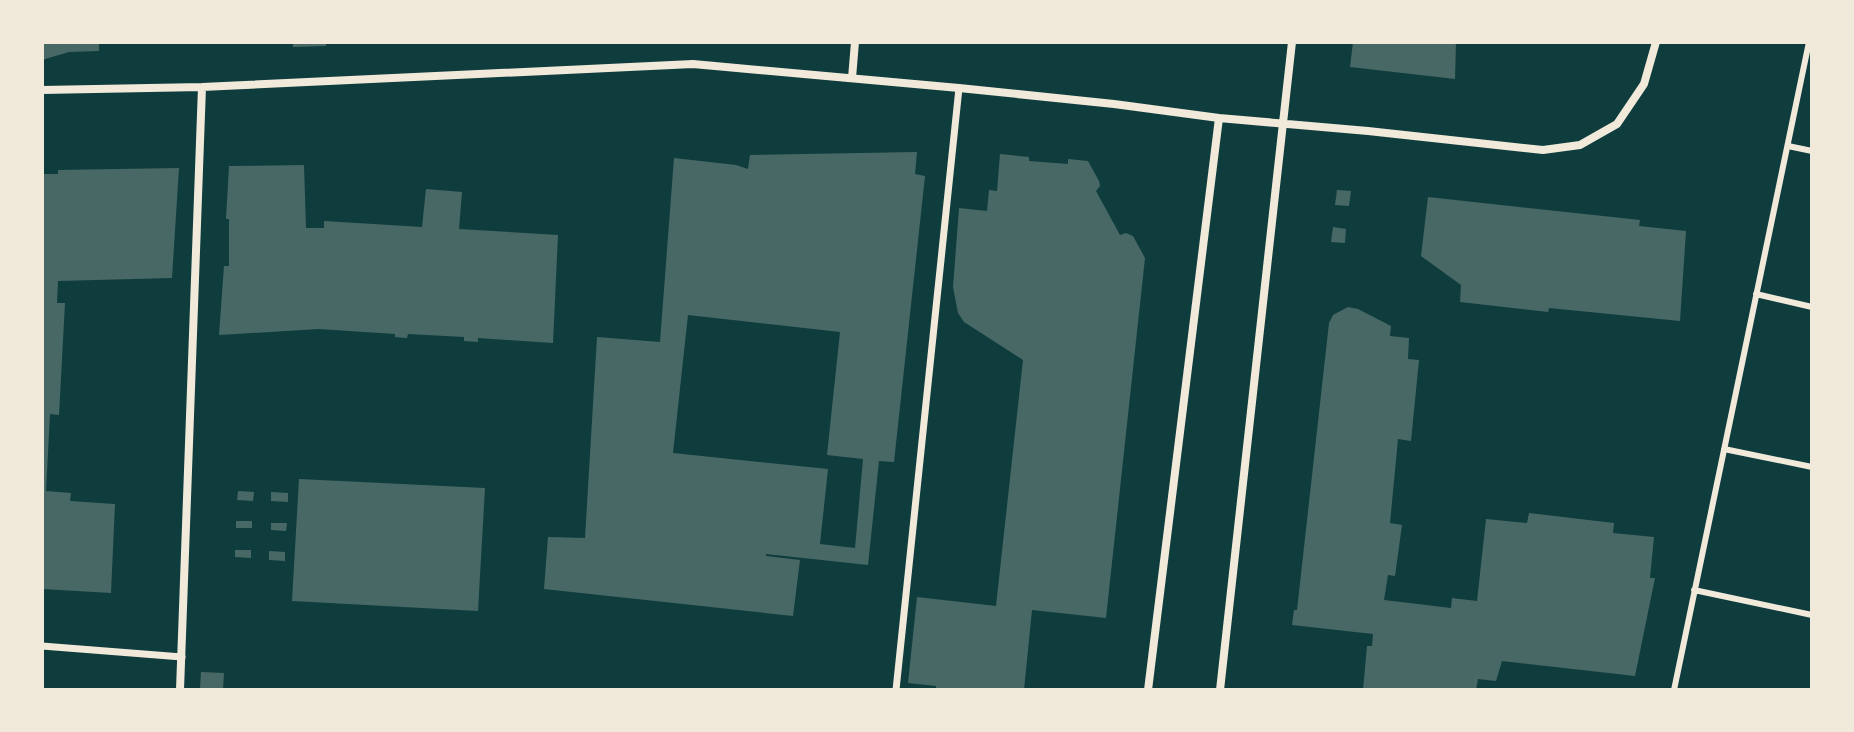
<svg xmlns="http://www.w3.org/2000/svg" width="1854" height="732" viewBox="0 0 1854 732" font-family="'Noto Sans',sans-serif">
<rect width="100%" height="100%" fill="#0f3d3e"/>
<path fill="#486865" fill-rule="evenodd" d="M 42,42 L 99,42 L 99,51 L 69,52 L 42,60 Z
M 293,42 L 326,42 L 326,46 L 293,47 Z
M 1353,42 L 1456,42 L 1455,79 L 1350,67 Z
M 917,152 L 915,174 L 925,176 L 894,462 L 879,461 L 868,565 L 766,554 L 766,556 L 800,560 L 793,616 L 544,589 L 548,537 L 585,538 L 597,337 L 660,342 L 674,158 L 736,165 L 748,169 L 750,155 ZM 688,315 L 840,332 L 827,455 L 863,459 L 855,548 L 820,544 L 828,469 L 673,453 Z
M 1000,154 L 1029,157 L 1029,161 L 1068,164 L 1068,159 L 1088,161 L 1099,181 L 1100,186 L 1096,191 L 1120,235 L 1126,233 L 1133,236 L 1145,258 L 1106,618 L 1032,610 L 1024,690 L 936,690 L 936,686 L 908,683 L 917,597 L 996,606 L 1023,360 L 964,322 L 958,313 L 953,287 L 959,208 L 987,211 L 989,190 L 997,191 Z
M 304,165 L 306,228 L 324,228 L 324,221 L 422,227 L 426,189 L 462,192 L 459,229 L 558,235 L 553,343 L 478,338 L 478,342 L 464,341 L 464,337 L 408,334 L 407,338 L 395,337 L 395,334 L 319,329 L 219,335 L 224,266 L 229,266 L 229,219 L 226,219 L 229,166 Z
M 179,168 L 172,278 L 58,281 L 57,303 L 65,303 L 59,415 L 50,414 L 46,491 L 71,493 L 70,501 L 115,504 L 111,593 L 42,589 L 42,174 L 58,174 L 58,170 Z
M 1337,190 L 1351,191 L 1349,206 L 1335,205 Z
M 1428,197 L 1640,220 L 1639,226 L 1686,231 L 1680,321 L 1549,308 L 1548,312 L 1460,302 L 1461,285 L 1421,256 Z
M 1333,227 L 1346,229 L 1345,243 L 1331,242 Z
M 1348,307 L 1358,309 L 1391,326 L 1390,336 L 1409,338 L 1408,359 L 1419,360 L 1411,441 L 1398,439 L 1390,523 L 1402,525 L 1395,576 L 1388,575 L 1384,600 L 1451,608 L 1452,598 L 1477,601 L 1486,519 L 1527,523 L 1529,513 L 1614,523 L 1613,533 L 1654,537 L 1650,578 L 1655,578 L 1635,676 L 1502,661 L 1496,681 L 1478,679 L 1476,690 L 1363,690 L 1367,646 L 1372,646 L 1373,634 L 1292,625 L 1294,610 L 1297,610 L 1329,323 L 1333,315 Z
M 299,479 L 485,488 L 478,611 L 292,601 Z
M 238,491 L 254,492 L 253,501 L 237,500 Z
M 271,492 L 288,493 L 288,502 L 271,501 Z
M 236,521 L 252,521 L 252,528 L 236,528 Z
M 271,523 L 287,523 L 286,531 L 271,530 Z
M 235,550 L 251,550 L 251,558 L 235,557 Z
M 269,551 L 285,552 L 285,561 L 269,560 Z
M 201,672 L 224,673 L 223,690 L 200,688 Z"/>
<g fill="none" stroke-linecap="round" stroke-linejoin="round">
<path stroke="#f1e9da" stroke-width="6" d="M 1788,146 L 1812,151
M 1756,294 L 1812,307
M 1724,449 L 1812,467
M 1694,590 L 1812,615
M 1674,690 L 1809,42"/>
<path stroke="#f1e9da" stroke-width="7" d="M 42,646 L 182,657
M 896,690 L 959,88"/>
<path stroke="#f1e9da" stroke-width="8" d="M 852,78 L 855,42
M 42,90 L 202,87 L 693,64 L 959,88 L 1114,104 L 1219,118 L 1368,131 L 1543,150 L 1580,145 L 1617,124 L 1644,84 L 1656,42
M 180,690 L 202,87
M 1148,690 L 1219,118
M 1220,690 L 1292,42"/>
</g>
<rect width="1854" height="732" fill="none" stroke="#f1e9da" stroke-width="88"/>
</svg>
